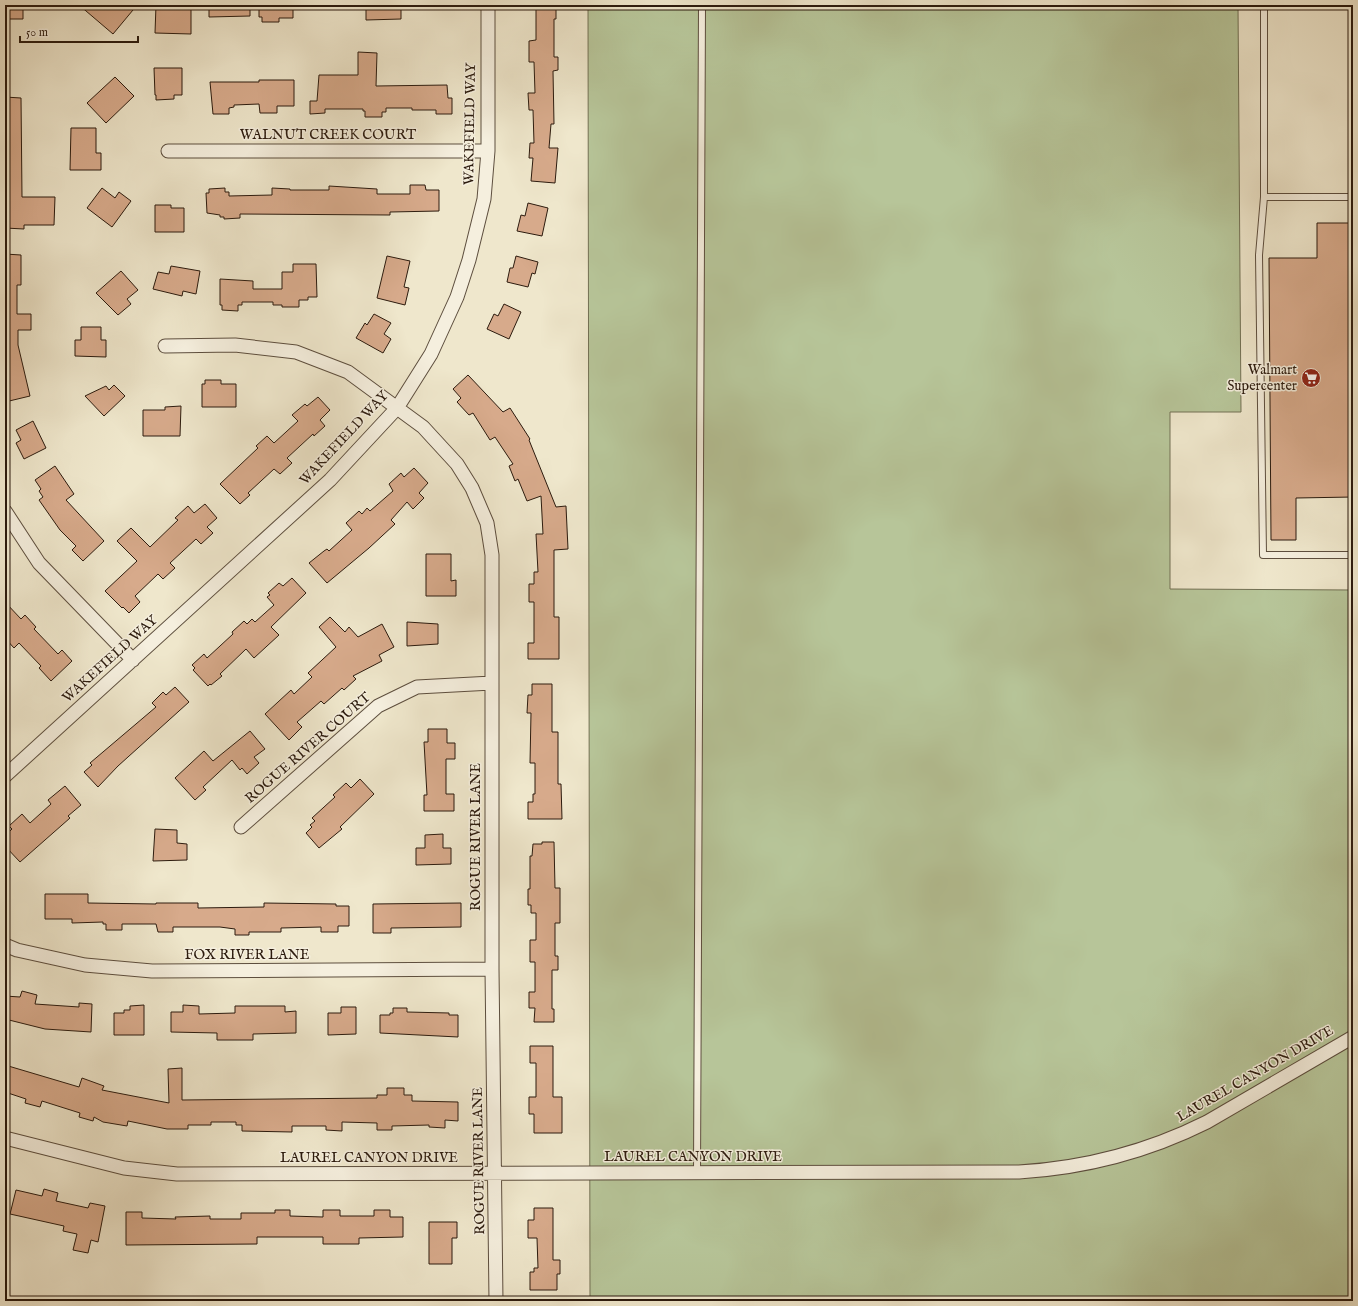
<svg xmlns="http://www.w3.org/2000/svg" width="1358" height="1306" viewBox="0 0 1358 1306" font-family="'IM FELL English',serif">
<rect width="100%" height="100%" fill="#efe7cc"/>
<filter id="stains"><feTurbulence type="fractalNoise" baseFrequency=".005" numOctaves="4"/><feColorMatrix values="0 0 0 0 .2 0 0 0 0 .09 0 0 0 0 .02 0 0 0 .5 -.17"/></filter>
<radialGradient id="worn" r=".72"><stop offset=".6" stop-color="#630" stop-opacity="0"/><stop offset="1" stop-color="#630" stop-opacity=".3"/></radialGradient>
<path fill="#b7c599" stroke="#727054" d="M 588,5 L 1238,5 L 1241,412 L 1170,412 L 1170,589 L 1353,590 L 1353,1301 L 590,1301 Z"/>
<path fill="#d7aa8b" stroke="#2c1b0e" d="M 5,5 L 23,5 L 23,19 L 5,19 Z
M 79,5 L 126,5 L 133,10 L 113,34 Z
M 156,5 L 170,5 L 170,8 L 191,8 L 191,34 L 155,33 Z
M 209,5 L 250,5 L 250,16 L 209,17 Z
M 259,5 L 293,5 L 293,18 L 279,18 L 279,22 L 262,22 L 262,17 L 259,17 Z
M 366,5 L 401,5 L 401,19 L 366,20 Z
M 536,5 L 556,5 L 556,19 L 554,19 L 554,57 L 558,57 L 558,70 L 553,71 L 554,124 L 551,124 L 549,148 L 558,148 L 555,183 L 531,181 L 533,158 L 529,158 L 530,143 L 534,143 L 533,110 L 529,110 L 528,93 L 535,93 L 534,62 L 529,62 L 529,41 L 536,40 Z
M 358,52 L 377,53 L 376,86 L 447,85 L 448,98 L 452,98 L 452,114 L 436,114 L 436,110 L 412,110 L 412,108 L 386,108 L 386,112 L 382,112 L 382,117 L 365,117 L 365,111 L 363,111 L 363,109 L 325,109 L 325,113 L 310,114 L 310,101 L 317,101 L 319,75 L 358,75 Z
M 154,68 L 182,68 L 182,95 L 174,95 L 174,99 L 156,100 L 156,95 L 155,95 Z
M 115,77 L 134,96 L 106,123 L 87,103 Z
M 259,80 L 294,80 L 294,106 L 277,106 L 277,113 L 260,113 L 259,104 L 234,105 L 234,107 L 229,108 L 229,114 L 213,114 L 210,82 L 259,82 Z
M 5,97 L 21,98 L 22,197 L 55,197 L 54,225 L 24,225 L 24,229 L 5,228 Z
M 71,128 L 96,128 L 96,153 L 101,153 L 101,170 L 70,170 Z
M 410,185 L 425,185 L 426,190 L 439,190 L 439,211 L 390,212 L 390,215 L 240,214 L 240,218 L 224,219 L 224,217 L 220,217 L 220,215 L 207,213 L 206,193 L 209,193 L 209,189 L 225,188 L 225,192 L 229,192 L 229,196 L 272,195 L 272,188 L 290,189 L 290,190 L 329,190 L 329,186 L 377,189 L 377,194 L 410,194 Z
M 102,188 L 115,198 L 119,192 L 131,201 L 112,227 L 87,208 Z
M 528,203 L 548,208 L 542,236 L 517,231 L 521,215 L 525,216 Z
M 155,205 L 171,205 L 171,208 L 184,208 L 184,232 L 155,232 Z
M 1317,223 L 1353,223 L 1353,497 L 1296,498 L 1296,540 L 1271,540 L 1269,258 L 1317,258 Z
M 5,254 L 21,255 L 21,285 L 17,285 L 17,314 L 31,314 L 31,330 L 18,330 L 18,345 L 30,396 L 5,402 Z
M 387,256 L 410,261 L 404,287 L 409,288 L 405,305 L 377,298 Z
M 516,256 L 538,262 L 535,274 L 532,273 L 528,287 L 507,282 L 510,268 L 513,268 Z
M 293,264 L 316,264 L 317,297 L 308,297 L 308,300 L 299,300 L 299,307 L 282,307 L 282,305 L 273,305 L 273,302 L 242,302 L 242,305 L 238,305 L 238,311 L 222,310 L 222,305 L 220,305 L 220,279 L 253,281 L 253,289 L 282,289 L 282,272 L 293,272 Z
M 171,266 L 200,271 L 196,294 L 183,291 L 182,296 L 153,289 L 158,272 L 169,274 Z
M 121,271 L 138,290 L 127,299 L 131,304 L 118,315 L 96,293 Z
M 504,304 L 521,312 L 509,339 L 487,329 L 494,314 L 498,316 Z
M 374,314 L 391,323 L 384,334 L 391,339 L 383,353 L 356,338 L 365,323 L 367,325 Z
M 81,327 L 101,327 L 101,340 L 106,340 L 106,357 L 75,356 L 75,340 L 81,340 Z
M 468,375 L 503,412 L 510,408 L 530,439 L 529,440 L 556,507 L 566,506 L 568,549 L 554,550 L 554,617 L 559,617 L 559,659 L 528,659 L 528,643 L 534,643 L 534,602 L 529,602 L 529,584 L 534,584 L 534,572 L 538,572 L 536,534 L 543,534 L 541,496 L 527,501 L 518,479 L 515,481 L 509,466 L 513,464 L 495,437 L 490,440 L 473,413 L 469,415 L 457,402 L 461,398 L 453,389 Z
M 205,380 L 221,380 L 221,384 L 236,384 L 236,407 L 202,407 L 202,384 L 205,384 Z
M 114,385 L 125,396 L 104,416 L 85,396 L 106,386 L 109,390 Z
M 318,397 L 330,410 L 320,420 L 325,426 L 314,436 L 313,434 L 287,458 L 292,463 L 280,474 L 274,469 L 248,493 L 250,495 L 240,504 L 220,484 L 258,448 L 256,446 L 267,436 L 274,443 L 298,421 L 292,415 L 305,404 L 307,406 Z
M 181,406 L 180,436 L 143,436 L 143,410 L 165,410 L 165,407 Z
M 33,421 L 46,448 L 24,459 L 16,443 L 21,440 L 16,430 Z
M 55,466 L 74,494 L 66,500 L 104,541 L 83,561 L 72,550 L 76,546 L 60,530 L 39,500 L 43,497 L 39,491 L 41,489 L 35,480 Z
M 414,468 L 428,483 L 419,493 L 424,498 L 413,509 L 407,502 L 391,520 L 395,524 L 369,548 L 327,583 L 309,563 L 324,551 L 327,549 L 329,551 L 352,530 L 346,523 L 359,511 L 362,514 L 367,508 L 370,511 L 393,491 L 389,484 L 401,473 L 404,477 Z
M 205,504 L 217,518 L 207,527 L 213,533 L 201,544 L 196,539 L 170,563 L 175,568 L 163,579 L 158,574 L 135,596 L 140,602 L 129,613 L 123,607 L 122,608 L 105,591 L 137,561 L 117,541 L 131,528 L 150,547 L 178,520 L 175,518 L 188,506 L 194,513 Z
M 426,554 L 451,554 L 451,581 L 456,580 L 456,596 L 426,596 Z
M 292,578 L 306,593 L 271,627 L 279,635 L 254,658 L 246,649 L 220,674 L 222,676 L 211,685 L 210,684 L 208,686 L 193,670 L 195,668 L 192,665 L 204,654 L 207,658 L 233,634 L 232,632 L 244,621 L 247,624 L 252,619 L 255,622 L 274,605 L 267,597 L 270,595 L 268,593 L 279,583 L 283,586 Z
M 5,602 L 21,619 L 25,615 L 36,627 L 34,629 L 58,654 L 62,650 L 72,661 L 51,681 L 39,668 L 41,666 L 19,643 L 14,648 L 5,638 Z
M 330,617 L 345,632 L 349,627 L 358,637 L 382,624 L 394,647 L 379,655 L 382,661 L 353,676 L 356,679 L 344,690 L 342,688 L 324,704 L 321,701 L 297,722 L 302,727 L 289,740 L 265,714 L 291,690 L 294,694 L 312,677 L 308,673 L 336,647 L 319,627 Z
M 407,622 L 438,624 L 438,644 L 407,646 Z
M 532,684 L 552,684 L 552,732 L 558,732 L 558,784 L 561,784 L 562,819 L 528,819 L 528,802 L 533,802 L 533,794 L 535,794 L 535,763 L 530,763 L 531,713 L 527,713 L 528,695 L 532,695 Z
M 175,687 L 189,702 L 118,766 L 98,787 L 84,772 L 92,765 L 90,763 L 156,707 L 152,703 L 163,692 L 166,695 Z
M 428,729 L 447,729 L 447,743 L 455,743 L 455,759 L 446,759 L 446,794 L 454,794 L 454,811 L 424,811 L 424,795 L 427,795 L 424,742 L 428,742 Z
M 250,731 L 265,749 L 254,757 L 259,763 L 247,774 L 242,768 L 240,770 L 232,760 L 203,787 L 206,790 L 195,800 L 175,778 L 204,751 L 213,761 Z
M 360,779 L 374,794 L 340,827 L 342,829 L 319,848 L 306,833 L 312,827 L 310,825 L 315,821 L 312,818 L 335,797 L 333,795 L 346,783 L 351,788 Z
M 65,786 L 81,805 L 68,816 L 70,818 L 20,862 L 5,846 L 5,836 L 12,829 L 9,826 L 22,814 L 30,823 L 51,804 L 48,800 Z
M 155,829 L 177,830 L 177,843 L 187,844 L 187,860 L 153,861 Z
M 443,834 L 443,848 L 451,848 L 451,864 L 416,865 L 416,848 L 425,848 L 425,835 Z
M 542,842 L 554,842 L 555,888 L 560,888 L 560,923 L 555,923 L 555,956 L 558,956 L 558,970 L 552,970 L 552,1009 L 554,1009 L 554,1022 L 534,1022 L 535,1008 L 529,1008 L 529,992 L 535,992 L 535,962 L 530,962 L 530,940 L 536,940 L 536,913 L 531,913 L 531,905 L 528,905 L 528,889 L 530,889 L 530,856 L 532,856 L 533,844 L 542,844 Z
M 45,894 L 88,894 L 88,903 L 156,904 L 156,903 L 198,903 L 198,908 L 264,907 L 264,903 L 336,904 L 336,906 L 349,906 L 349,926 L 338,926 L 338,932 L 321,932 L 321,927 L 281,928 L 281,932 L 249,932 L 249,935 L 235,935 L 235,929 L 220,927 L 173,927 L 173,932 L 158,932 L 156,924 L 122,924 L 122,930 L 106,930 L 106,924 L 103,924 L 103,922 L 72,923 L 72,919 L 45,919 Z
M 461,903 L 461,927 L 391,928 L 391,933 L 373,933 L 373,904 Z
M 22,991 L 37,995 L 35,1004 L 79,1007 L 79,1003 L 92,1004 L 91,1032 L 45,1029 L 5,1019 L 5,996 L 20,997 Z
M 144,1005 L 144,1035 L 114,1035 L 114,1013 L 124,1013 L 124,1010 L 130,1010 L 130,1006 Z
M 183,1005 L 199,1006 L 199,1014 L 235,1013 L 235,1006 L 285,1006 L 285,1012 L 296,1011 L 296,1033 L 253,1034 L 253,1040 L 217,1040 L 217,1033 L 171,1032 L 171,1012 L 183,1012 Z
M 341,1007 L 356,1007 L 356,1034 L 328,1035 L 328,1013 L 341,1013 Z
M 393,1008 L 407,1008 L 407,1012 L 449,1013 L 449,1015 L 458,1015 L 458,1037 L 380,1033 L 380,1015 L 390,1015 L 390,1013 L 393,1013 Z
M 530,1046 L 553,1046 L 553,1097 L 562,1097 L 562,1133 L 534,1133 L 534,1114 L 529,1114 L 529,1097 L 536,1097 L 536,1063 L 530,1063 Z
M 5,1065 L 79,1087 L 82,1078 L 104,1086 L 102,1090 L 169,1103 L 168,1069 L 182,1068 L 182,1100 L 377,1098 L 377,1095 L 387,1095 L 387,1088 L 404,1088 L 404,1095 L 412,1095 L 412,1101 L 458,1102 L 458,1121 L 445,1120 L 445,1128 L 429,1127 L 429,1125 L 392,1126 L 392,1130 L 377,1130 L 377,1123 L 342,1122 L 342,1131 L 326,1130 L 326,1126 L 292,1126 L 292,1132 L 242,1131 L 242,1125 L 236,1125 L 236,1122 L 211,1122 L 211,1125 L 188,1125 L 188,1129 L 167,1129 L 128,1121 L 127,1126 L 103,1122 L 94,1117 L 93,1121 L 79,1117 L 80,1113 L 42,1101 L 40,1107 L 25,1103 L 26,1099 L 5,1092 Z
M 44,1189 L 58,1193 L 56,1201 L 88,1208 L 90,1203 L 105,1206 L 98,1242 L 91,1240 L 88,1253 L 73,1250 L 77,1234 L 63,1231 L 64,1226 L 10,1214 L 16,1190 L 42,1196 Z
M 534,1208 L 553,1208 L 553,1260 L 560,1260 L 560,1274 L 557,1274 L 557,1290 L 530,1290 L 530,1272 L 534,1272 L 534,1268 L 538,1268 L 537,1238 L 528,1238 L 528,1220 L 534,1220 Z
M 275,1210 L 290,1210 L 290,1216 L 323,1217 L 323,1210 L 340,1210 L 340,1216 L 374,1216 L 374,1210 L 390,1210 L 390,1217 L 403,1217 L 403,1237 L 359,1238 L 359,1244 L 323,1244 L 323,1237 L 257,1237 L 257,1244 L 126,1245 L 126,1212 L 142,1212 L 142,1218 L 176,1219 L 175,1217 L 210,1216 L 210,1219 L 241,1219 L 241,1213 L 275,1213 Z
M 429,1222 L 457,1222 L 457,1238 L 452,1238 L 452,1264 L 429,1264 Z"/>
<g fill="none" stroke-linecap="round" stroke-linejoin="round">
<defs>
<path id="lane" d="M 1264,5 L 1264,197 L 1259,255 L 1263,555 L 1353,555
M 1264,197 L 1353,197
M 697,1173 L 702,5"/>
<path id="street" d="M 168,151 L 488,151
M 165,346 L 235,345 L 296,352 L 348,372 L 423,427 L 457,464 L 472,488 L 487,523 L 492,555 L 492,969 L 496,1301
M 5,511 L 39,563 L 133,660
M 5,776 L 330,480 L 397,408 L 431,354 L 457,297 L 469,260 L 484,199 L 488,151 L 488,5
M 241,827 L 378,706 L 417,687 L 492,683
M 5,945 L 17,950 L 85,965 L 152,971 L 492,969
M 5,1138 L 124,1168 L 177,1174 L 1019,1172 C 1086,1168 1147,1152 1207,1122 L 1353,1037"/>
</defs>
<use href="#lane" stroke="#5d4e3e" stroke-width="8"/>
<use href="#street" stroke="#5d4e3e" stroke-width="15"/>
<use href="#lane" stroke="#f5efde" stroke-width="6"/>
<use href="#street" stroke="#f5efde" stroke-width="13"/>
</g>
<defs>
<symbol id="supermarket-disc" viewBox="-11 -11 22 22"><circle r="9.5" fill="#8f2418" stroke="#f5efde"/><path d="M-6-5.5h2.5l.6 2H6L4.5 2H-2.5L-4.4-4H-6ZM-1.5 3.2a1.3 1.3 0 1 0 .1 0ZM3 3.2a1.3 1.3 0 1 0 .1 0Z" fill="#fff"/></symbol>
</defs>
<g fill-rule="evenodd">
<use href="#supermarket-disc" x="1300" y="367" width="22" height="22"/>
</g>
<g text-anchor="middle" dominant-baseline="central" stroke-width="3" stroke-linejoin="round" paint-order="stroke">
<g font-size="14" fill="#2c1b0e" stroke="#f5efde">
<text transform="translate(470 124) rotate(-89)">WAKEFIELD WAY</text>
<text x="328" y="135">WALNUT CREEK COURT</text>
<text transform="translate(344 438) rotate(-47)">WAKEFIELD WAY</text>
<text transform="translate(110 659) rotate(-42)">WAKEFIELD WAY</text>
<text transform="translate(308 748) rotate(-41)">ROGUE RIVER COURT</text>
<text transform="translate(476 837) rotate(-90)">ROGUE RIVER LANE</text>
<text x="247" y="955">FOX RIVER LANE</text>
<text transform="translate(1255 1074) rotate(-30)">LAUREL CANYON DRIVE</text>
<text x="693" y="1157">LAUREL CANYON DRIVE</text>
<text x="369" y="1158">LAUREL CANYON DRIVE</text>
<text transform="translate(479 1161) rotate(-91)">ROGUE RIVER LANE</text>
</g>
<g font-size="14" fill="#2c1b0e" stroke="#f5efde" text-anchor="end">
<text x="1297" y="370">Walmart<tspan x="1297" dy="16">Supercenter</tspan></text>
</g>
</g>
<rect width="1358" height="1306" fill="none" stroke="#efe7cc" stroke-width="20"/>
<rect x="6" y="6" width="1346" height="1294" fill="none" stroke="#2c1b0e" stroke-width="2"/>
<rect x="10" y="10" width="1338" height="1286" fill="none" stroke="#2c1b0e"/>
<path d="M20 36v6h118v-6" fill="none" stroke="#2c1b0e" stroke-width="2"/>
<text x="26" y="36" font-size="12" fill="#2c1b0e" stroke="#f5efde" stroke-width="3" paint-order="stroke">50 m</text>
<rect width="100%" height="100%" filter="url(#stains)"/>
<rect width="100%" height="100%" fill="url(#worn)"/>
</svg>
